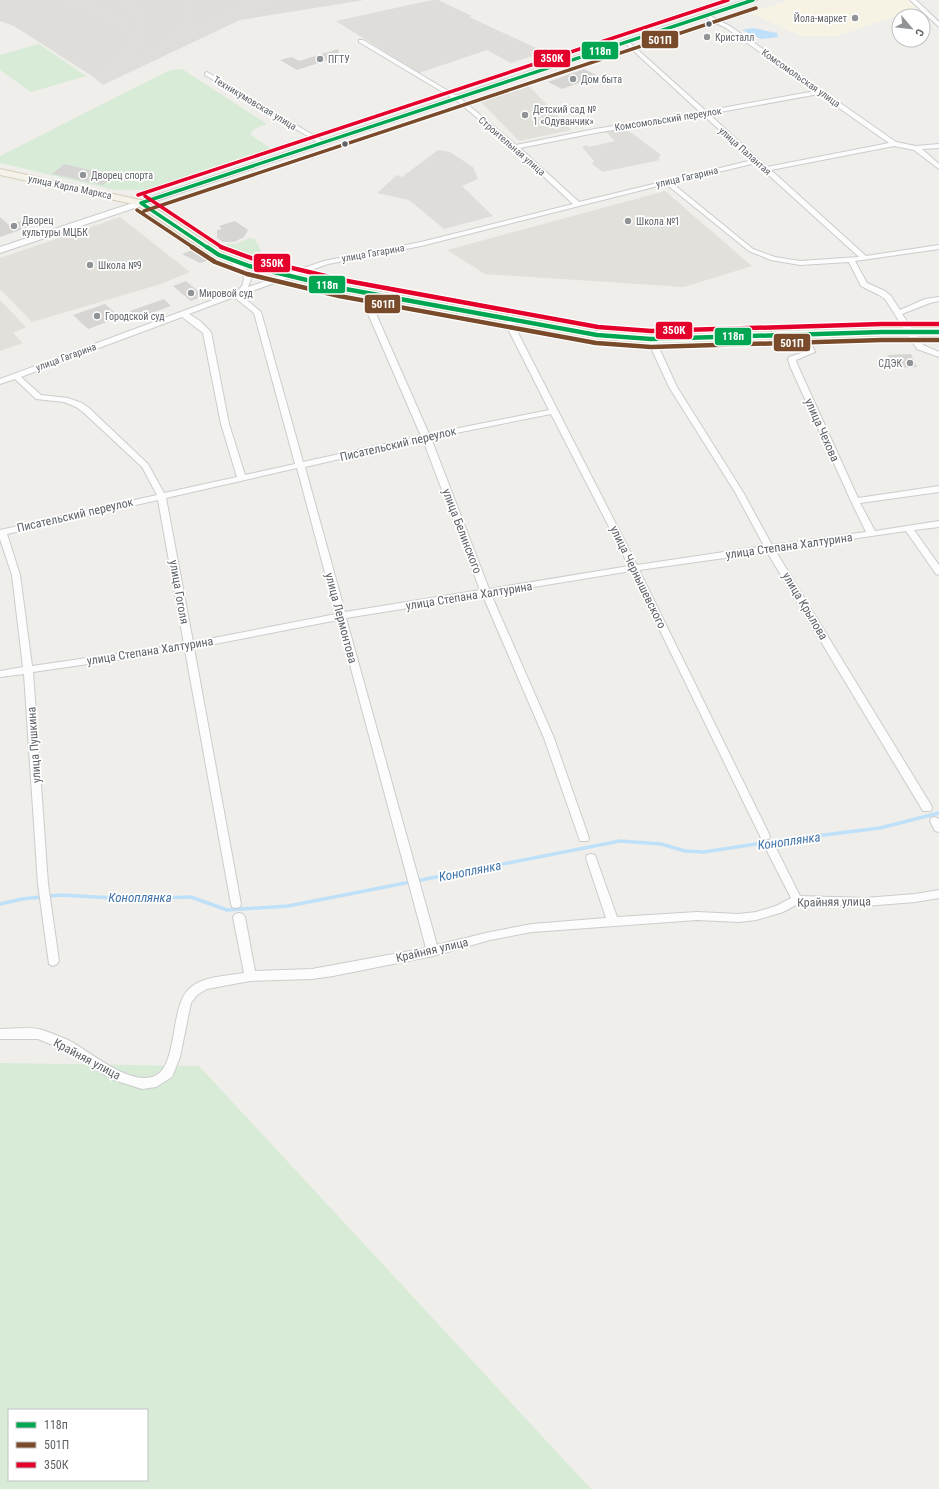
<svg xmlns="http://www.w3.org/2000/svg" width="939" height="1489" viewBox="0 0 939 1489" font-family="'Roboto Condensed',sans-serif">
<rect width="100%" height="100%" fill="#efeeea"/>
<path fill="#f7f3e4" d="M 788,0 L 911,0 L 919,8 L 837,36 L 801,36 L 750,13 Z"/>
<path fill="#dfddda" d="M 0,0 L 364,0 L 240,20 L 103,85 L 92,76 L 14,26 L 0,21 Z
M 432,0 L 438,0 L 472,16 L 469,17 L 545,52 L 511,63 L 487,50 L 419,73 L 336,21 Z
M 625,128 L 661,155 L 658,158 L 660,160 L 603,172 L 592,164 L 594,161 L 582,147 L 586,145 L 589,147 L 615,141 L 606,132 Z
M 438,150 L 450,152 L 473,167 L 478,179 L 462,186 L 493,216 L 444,229 L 409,200 L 377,193 L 397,175 L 402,177 Z"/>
<path fill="#e2e0da" d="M 529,86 L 571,130 L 519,141 L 478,99 Z
M 665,191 L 752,266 L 684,287 L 485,274 L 447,250 Z
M 120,217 L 190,272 L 161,284 L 32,322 L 0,289 L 0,258 Z
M 0,300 L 26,327 L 13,333 L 23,343 L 0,351 Z"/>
<path fill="#d8ebd6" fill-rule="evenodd" d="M 39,44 L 86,76 L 31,92 L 0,70 L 0,55 Z
M 177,69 L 182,69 L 267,124 L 254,129 L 250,134 L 273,150 L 156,190 L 115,190 L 0,163 L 0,156 L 168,71 Z
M 249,238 L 255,239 L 265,259 C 251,260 234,255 222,247 L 226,244 L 236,244 Z
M 0,1063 L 199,1066 L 591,1489 L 0,1489 ZM 9,1410 L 147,1410 L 147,1480 L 9,1480 Z"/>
<path fill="#bfe0f9" d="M 753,28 L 777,33 L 778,37 L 761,39 L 742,30 Z"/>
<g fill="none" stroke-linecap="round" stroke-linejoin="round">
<path stroke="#bfe0f9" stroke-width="3.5" d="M 0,904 L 22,899 L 60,895 L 131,899 L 191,897 L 227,910 L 288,906 L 620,841 L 661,844 L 685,851 L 704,852 L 775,841 L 880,828 L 939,813"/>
</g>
<path fill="#d6d5d3" d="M 338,49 L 340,56 L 297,70 L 280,60 L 292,57 L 299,61 Z
M 584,69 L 598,76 L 562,89 L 548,82 Z
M 64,164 L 115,176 L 103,185 L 52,174 Z
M 0,217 L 9,225 L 21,221 L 29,227 L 0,237 Z
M 235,221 L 248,230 L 244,237 L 234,242 L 223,242 L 217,238 L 217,230 L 222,229 L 219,226 Z
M 192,250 L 197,251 L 210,260 L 200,263 L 182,254 Z
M 186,281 L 193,287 L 204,296 L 191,301 L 173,286 Z
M 164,299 L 171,306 L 138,318 L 130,311 Z
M 105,304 L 120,317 L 88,329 L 73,315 Z
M 911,354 L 917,367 L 893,368 L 887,355 Z"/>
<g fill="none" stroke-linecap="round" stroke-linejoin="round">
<defs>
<path id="street" d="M 910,0 L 916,0 L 939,22 L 939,27 Z
M 706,14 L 730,26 L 896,142 L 916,146 L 939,144 L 939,148 L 922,149 L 939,164 L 939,169 L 914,150 L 894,146 L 771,170 L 866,256 L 939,245 L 939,249 L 855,261 L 867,283 L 885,291 L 891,296 L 900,310 L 925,299 L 939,297 L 939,301 L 930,303 L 902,314 L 923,345 L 939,352 L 939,357 L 917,349 L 885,299 L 879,295 L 861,286 L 849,262 L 800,265 L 771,260 L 749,251 L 666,184 L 421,246 L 328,264 L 241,295 L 261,312 L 303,462 L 421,436 L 365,307 L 373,292 L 376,292 L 380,294 L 373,307 L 429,434 L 549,410 L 507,327 L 506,319 L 507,317 L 513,317 L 515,327 L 637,565 L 764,546 L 735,492 L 669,387 L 647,339 L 648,337 L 654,337 L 655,339 L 677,387 L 743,492 L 772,545 L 866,532 L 851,501 L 790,366 L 788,359 L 789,357 L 807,351 L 799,335 L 800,333 L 806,333 L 815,352 L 796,360 L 798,366 L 858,498 L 939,486 L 939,492 L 860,503 L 875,531 L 939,521 L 939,527 L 914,530 L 939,565 L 939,575 L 936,574 L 906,531 L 775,550 L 931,805 L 932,808 L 931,811 L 923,811 L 767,552 L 639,570 L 770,836 L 769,839 L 761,839 L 760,836 L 631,571 L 491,594 L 554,738 L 589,838 L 588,841 L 580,841 L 579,838 L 544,738 L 483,596 L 346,618 L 437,945 L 490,932 L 532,924 L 606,918 L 586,858 L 587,855 L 591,854 L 595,855 L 596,858 L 617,917 L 697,912 L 739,914 L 756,912 L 776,906 L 791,898 L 766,849 L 767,846 L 775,846 L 800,896 L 865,898 L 915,894 L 939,890 L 939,898 L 915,902 L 865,906 L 798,904 L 783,912 L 756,920 L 739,922 L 697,920 L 532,932 L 490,940 L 433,956 L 333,976 L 312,979 L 250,981 L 207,989 L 197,995 L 191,1003 L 180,1057 L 172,1077 L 156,1087 L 142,1089 L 114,1080 L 60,1048 L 38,1039 L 0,1039 L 0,1029 C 12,1029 28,1027 39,1029 C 49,1032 59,1036 68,1040 C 90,1051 126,1084 152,1077 C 179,1070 169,1007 189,989 C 202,976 227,976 244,973 L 233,917 L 235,914 L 239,913 L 243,914 L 245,917 L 255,971 L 312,969 L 426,948 L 338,620 L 194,648 L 241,904 L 240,907 L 236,908 L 232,907 L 231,904 L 185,650 L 33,672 L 48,884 L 59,961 L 57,964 L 53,966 L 49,964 L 38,884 L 24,674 L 0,677 L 0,671 L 23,667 L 12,575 L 0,539 L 0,530 L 157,495 L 142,467 L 83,412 L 76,407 L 64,402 L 36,399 L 15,379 L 0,384 L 0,379 L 237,291 L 242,286 L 244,279 L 242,273 L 230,262 L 232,261 L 236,261 L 248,271 L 251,279 L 248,287 L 324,261 L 421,242 L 573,204 L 513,148 L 456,100 L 359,42 L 359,40 L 363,40 L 460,98 L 516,145 L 595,129 L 700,112 L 626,44 L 625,43 L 628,41 L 706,111 L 815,91 L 726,28 L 704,17 L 704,15 ZM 819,94 L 889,143 L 767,167 L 709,114 ZM 703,115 L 753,160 L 579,202 L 520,148 L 595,133 ZM 756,163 L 763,170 L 859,257 L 800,261 L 775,257 L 753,249 L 672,183 ZM 234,297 L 254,313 L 295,464 L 245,475 L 229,424 L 211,332 L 200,321 L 189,314 ZM 182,317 L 203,333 L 221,424 L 237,477 L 164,493 L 148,464 L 89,408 L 82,403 L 68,398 L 41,395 L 21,377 ZM 551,414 L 629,566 L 489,589 L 431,438 ZM 423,440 L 480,590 L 345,612 L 305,467 ZM 297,468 L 336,614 L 193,642 L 166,498 ZM 158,500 L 184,644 L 32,666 L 20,575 L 7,534 Z
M 207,72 L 325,142 L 326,143 L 321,144 L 205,75 L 205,73 Z
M 935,817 L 939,819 L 939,832 L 935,831 L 930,821 L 931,818 Z"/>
<path id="secondary" d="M 745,0 L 757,0 L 0,253 L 0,247 Z"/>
<path id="primary" d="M 0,169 L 145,201 L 223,253 L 253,264 L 340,285 L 597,331 L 651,335 L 882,328 L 939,328 L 939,336 L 882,336 L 651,343 L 597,339 L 340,291 L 245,268 L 215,257 L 137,205 L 0,175 Z"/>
</defs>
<use href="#street" stroke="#cbcccc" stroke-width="2"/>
<use href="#secondary" stroke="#cacacb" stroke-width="2"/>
<use href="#primary" stroke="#d7ceb8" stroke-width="2"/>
<use href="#street" fill="#fdfcfc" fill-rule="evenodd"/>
<use href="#secondary" fill="#fdfcfc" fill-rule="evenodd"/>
<use href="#primary" fill="#f4f2e9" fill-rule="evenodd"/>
<path stroke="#e4e4e4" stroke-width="2" stroke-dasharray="0.5 3" stroke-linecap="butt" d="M 68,0 C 87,5 128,17 131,40 C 131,44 129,48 128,52
M 251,9 L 270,0
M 172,39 C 185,30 192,15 185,0
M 138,71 L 211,37 L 360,0
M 104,74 C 122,61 150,42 138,17 C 135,10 128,5 123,0
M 0,131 L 256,0"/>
<defs>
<path id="bus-1-far1" d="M 141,203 L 208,248
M 141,203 L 753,0"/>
<path id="bus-1" d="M 207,247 L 219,255 L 249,266 L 340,288 L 597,335 L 651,339 L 882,332 L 939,332"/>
<path id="bus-2-far1" d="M 137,210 L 194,248
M 144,211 L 756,8"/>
<path id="bus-2" d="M 192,247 L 215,262 L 247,274 L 339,296 L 596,343 L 651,347 L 882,340 L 939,340"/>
<path id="bus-3-far1" d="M 138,195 L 728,0
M 145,196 L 223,248"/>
<path id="bus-3" d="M 221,247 L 251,258 L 342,280 L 598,327 L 651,331 L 882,324 L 939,324"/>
</defs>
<use href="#bus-1-far1" stroke="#fff" stroke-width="5.5"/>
<use href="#bus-1" stroke="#fff" stroke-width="7"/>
<use href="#bus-2-far1" stroke="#fff" stroke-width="5.5"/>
<use href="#bus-2" stroke="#fff" stroke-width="7"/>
<use href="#bus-3-far1" stroke="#fff" stroke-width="5.5"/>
<use href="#bus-3" stroke="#fff" stroke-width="7"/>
<use href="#bus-1-far1" stroke="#00a651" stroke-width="3.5"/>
<use href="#bus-1" stroke="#00a651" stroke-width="4.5"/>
<use href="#bus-2-far1" stroke="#7a4b2a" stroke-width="3.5"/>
<use href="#bus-2" stroke="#7a4b2a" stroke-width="4.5"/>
<use href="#bus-3-far1" stroke="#e4002b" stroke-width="3.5"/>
<use href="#bus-3" stroke="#e4002b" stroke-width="4.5"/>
</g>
<g fill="#919496" stroke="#fff" stroke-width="1.5">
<circle cx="855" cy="18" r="4"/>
<circle cx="707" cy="37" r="4"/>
<circle cx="320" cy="59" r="4"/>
<circle cx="573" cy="79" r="4"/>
<circle cx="525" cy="115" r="4"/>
<circle cx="83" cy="175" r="4"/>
<circle cx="628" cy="221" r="4"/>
<circle cx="14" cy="226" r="4"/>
<circle cx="90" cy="265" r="4"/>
<circle cx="191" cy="293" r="4"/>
<circle cx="97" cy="316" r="4"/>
<circle cx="910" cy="363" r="4"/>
</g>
<g fill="#5f6368" stroke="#fff" stroke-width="1.5">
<circle cx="709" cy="24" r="3.5"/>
<circle cx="345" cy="144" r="3.5"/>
</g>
<g text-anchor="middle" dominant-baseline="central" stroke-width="3.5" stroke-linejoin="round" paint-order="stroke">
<g font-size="10" fill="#5f6368" stroke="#fff" text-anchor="start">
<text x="847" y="18" text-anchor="end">Йола-маркет</text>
<text x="715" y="37">Кристалл</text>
<text x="328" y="59">ПГТУ</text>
<text x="581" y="79">Дом быта</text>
<text x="533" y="109">Детский сад №<tspan x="533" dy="12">1 «Одуванчик»</tspan></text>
<text x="91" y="175">Дворец спорта</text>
<text x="22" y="220">Дворец<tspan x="22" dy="12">культуры МЦБК</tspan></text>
<text x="636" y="221">Школа №1</text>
<text x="98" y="265">Школа №9</text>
<text x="199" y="293">Мировой суд</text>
<text x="105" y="316">Городской суд</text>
<text x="902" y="363" text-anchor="end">СДЭК</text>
</g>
<g font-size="10" fill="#5f6368" stroke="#fff">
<text transform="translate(801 78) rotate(35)">Комсомольская улица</text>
<text transform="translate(255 103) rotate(31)">Техникумовская улица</text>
<text transform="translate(668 119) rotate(-9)">Комсомольский переулок</text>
<text transform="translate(512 146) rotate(41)">Строительная улица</text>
<text transform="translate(745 151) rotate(42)">улица Палантая</text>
<text transform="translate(687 177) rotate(-13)">улица Гагарина</text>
<text transform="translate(70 187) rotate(12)">улица Карла Маркса</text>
<text transform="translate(373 253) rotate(-10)">улица Гагарина</text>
<text transform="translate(66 357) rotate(-20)">улица Гагарина</text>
</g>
<g font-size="12" fill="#5f6368" stroke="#fff">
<text transform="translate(822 430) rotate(66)">улица Чехова</text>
<text transform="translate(398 444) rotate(-13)">Писательский переулок</text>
<text transform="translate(75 515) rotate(-13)">Писательский переулок</text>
<text transform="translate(462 531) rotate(69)">улица Белинского</text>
<text transform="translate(789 546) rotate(-8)">улица Степана Халтурина</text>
<text transform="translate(638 577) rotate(64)">улица Чернышевского</text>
<text transform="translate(179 592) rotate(80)">улица Гоголя</text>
<text transform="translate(469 596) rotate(-9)">улица Степана Халтурина</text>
<text transform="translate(805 606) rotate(59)">улица Крылова</text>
<text transform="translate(341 618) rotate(75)">улица Лермонтова</text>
<text transform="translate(150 651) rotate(-9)">улица Степана Халтурина</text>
<text transform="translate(34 745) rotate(-94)">улица Пушкина</text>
<text transform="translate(834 902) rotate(-1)">Крайняя улица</text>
<text transform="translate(432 950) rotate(-13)">Крайняя улица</text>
<text transform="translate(87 1059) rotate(28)">Крайняя улица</text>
</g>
<g font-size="13" font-style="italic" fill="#4174aa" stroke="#fff">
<text transform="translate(789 841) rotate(-8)">Коноплянка</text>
<text transform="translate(470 871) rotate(-11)">Коноплянка</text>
<text x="140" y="897">Коноплянка</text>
</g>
</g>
<g stroke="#fff" stroke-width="1.5">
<rect x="641" y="30" width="38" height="19" rx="4" fill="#7a4b2a"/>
<rect x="581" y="41" width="38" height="19" rx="4" fill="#00a651"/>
<rect x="533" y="49" width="38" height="19" rx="4" fill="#e4002b"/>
<rect x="253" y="253" width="38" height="20" rx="4" fill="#e4002b"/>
<rect x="308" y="275" width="38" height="19" rx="4" fill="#00a651"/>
<rect x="364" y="294" width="37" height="20" rx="4" fill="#7a4b2a"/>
<rect x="655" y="321" width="38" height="19" rx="4" fill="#e4002b"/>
<rect x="714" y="327" width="38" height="19" rx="4" fill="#00a651"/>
<rect x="773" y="333" width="38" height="19" rx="4" fill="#7a4b2a"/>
</g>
<g font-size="11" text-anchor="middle" font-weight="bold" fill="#fff">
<text x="660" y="44">501П</text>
<text x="600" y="55">118п</text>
<text x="552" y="62">350К</text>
<text x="272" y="267">350К</text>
<text x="327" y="289">118п</text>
<text x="383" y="308">501П</text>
<text x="674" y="334">350К</text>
<text x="733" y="340">118п</text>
<text x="792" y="347">501П</text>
</g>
<rect x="8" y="1409" width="140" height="72" fill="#ffffff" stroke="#bfc1c3"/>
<rect x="16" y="1422" width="20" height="6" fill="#00a651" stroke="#bfc1c3"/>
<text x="44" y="1429" font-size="12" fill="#5f6368">118п</text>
<rect x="16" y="1442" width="20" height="6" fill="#7a4b2a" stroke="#bfc1c3"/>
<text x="44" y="1449" font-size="12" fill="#5f6368">501П</text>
<rect x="16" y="1462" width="20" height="6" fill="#e4002b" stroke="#bfc1c3"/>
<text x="44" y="1469" font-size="12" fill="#5f6368">350К</text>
<g transform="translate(911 28) rotate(118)"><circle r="19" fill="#ffffff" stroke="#bfc1c3"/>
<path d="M0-3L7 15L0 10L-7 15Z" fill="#919496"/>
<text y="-6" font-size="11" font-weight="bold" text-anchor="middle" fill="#5f6368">С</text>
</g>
</svg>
